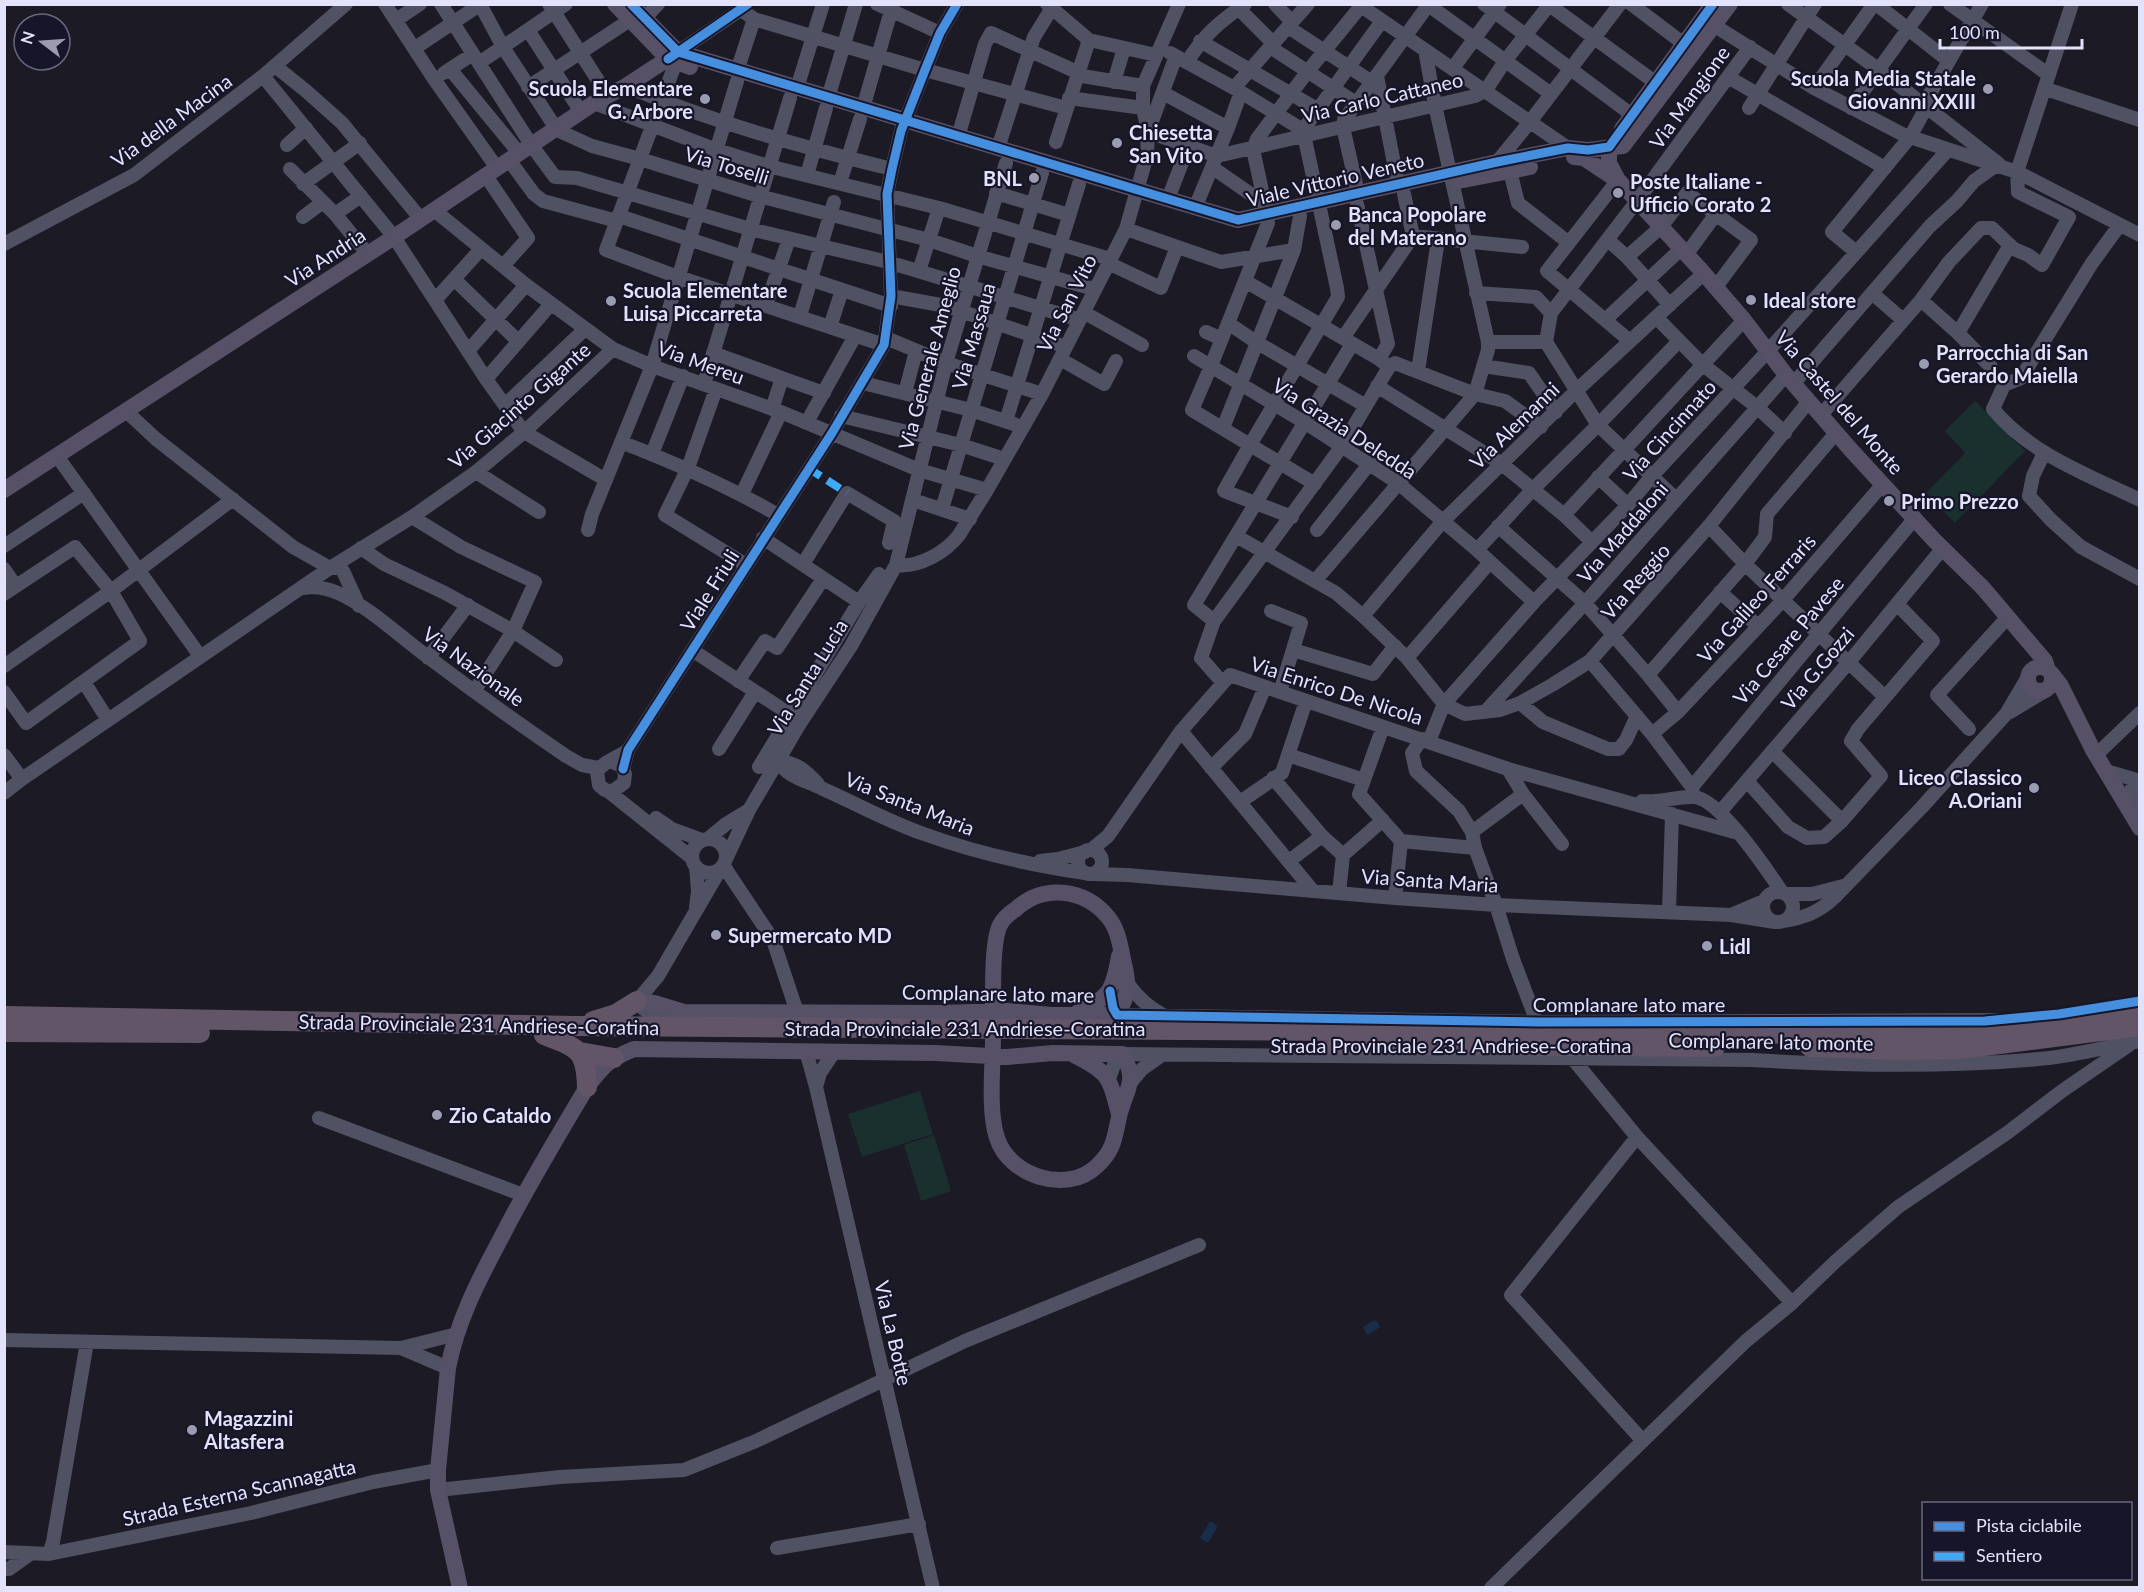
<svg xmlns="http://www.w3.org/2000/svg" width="2144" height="1592" viewBox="0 0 2144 1592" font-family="Lato,sans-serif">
<rect width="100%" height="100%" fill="#1b1a25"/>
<path fill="#19302f" d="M 1975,401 L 2025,451 L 1955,523 L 1926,493 L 1965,453 L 1945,431 Z
M 920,1091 L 933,1134 L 862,1157 L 848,1114 Z
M 934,1135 L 951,1191 L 921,1201 L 904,1145 Z"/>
<path fill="#172d48" d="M 1374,1320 L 1377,1321 L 1380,1327 L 1368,1335 L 1366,1334 L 1363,1327 Z
M 1210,1521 L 1218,1526 L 1208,1543 L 1200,1538 Z"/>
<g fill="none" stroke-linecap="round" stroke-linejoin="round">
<path stroke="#515164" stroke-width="14" d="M 385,4 L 434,79 L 497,168
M 441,4 L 532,146 L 555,177 L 577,178 L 750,229 L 888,262 L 1080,320
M 480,4 L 503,47 L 557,130 L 592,146 L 640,159 L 759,196 L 929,240 L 977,256 L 1094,289
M 549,4 L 608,96
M 877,4 L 940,33
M 1047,4 L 1089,40 L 1156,55
M 1237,4 L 1239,9 L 1273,43
M 1275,4 L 1292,22
M 1358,4 L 1568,148
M 1427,4 L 1551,94
M 1484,4 L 1632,115
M 1548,4 L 1656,83
M 1631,4 L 1684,44
M 1788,4 L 1878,69 L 1999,164
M 1876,4 L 1949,61
M 1950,4 L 2049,75
M 740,9 L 754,19 L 925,70 L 1066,108
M 645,18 L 658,4
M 396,20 L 420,4
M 1715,26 L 1814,88 L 1904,135 L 2017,172 L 2072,4
M 1288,27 L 1372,82
M 528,30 L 581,112
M 1200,41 L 1317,109
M 1270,47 L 1356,103
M 415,48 L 481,4
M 678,52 L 746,6
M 1170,53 L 1234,88 L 1303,130
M 1176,56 L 1148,132 L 1217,156 L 1475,96 L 1486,90 L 1505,61 L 1550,4
M 676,62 L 606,250 L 678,277 L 884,345
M 1187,62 C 1205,34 1218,23 1245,4
M 479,63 L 566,4
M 275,66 L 305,90 L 342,123 L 420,218
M 1453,68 L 1500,4
M 450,69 L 519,153
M 737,71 L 754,19
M 444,73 L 473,54
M 1076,75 L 1143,86
M 263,76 L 394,237 L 486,379 L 524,432 L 606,480
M 1377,76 L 1398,184
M 1728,77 L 1885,168
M 1114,82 L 1124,48
M 626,86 C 712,122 802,147 892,169
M 528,87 L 630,20
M 797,88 L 823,4
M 1234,88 L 1308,4
M 1814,88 L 1874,4
M 2046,89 L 2140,120
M 1163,93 L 1228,128
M 828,98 L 856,4
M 1069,98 L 1143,108
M 594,103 L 717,150 L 768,166 L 939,208 L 1110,259
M 1924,104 L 1982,4
M 863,108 L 893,4
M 1749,108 L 1815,4
M 1851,108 L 1926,4
M 1303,130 L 1337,288 L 1338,297 L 1250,445 L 1315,484
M 1303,130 L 1382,21
M 958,137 L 985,44 L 991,33 L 1077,72
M 1056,142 L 1089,40
M 287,145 L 306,128
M 998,148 L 1034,37 L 1052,8
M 509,160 L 534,194 L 543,201 L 617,221
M 1497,162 L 1529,123 L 1620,4
M 1213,168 L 1265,204
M 290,169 L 335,214 L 367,253
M 1510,171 L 1518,203 L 1569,243
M 807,175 L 826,108
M 486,176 L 528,238 L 503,266
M 1618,180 L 1547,271 L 1630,341
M 840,183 L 860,119
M 303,184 L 360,143
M 996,193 L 1069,215
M 1358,193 L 1343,127 L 1344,120 L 1429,4
M 1168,199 L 1188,147
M 1357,204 L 1388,344 L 1379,359
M 1195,208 L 1228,128 L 1241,92
M 434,210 L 526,285 L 613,349 L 652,366 L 781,412 L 919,470 L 987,490
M 335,214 L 361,196
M 1267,214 L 1253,149 L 1257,139 L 1308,71 L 1361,6
M 619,216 L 891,306
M 303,217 L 323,202
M 1268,223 L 1211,366 L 1192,410 L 1250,445 L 1224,491 L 1292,517
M 2119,226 L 2092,263 L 2021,378 L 2004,385 L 1993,409 C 2030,454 2088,475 2140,500
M 1126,229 L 1221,262 L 1294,250
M 1413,236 L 1522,247
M 1608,240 L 1627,257 L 1670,305
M 4,244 L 134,175 L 263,76 L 346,4
M 1856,252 L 1832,232 L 1910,137 L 1927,106
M 1686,255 L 1716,214
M 1627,257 L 1661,227 L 1687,193 L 1751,240 L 1715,288
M 1108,263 L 1161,288 L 1177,247
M 919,271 L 939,208
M 454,279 L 518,341
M 1245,281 L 1379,359 L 1389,367 L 1395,363 L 1475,394 L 1505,401 L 1541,427
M 1476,293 L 1536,297 L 1551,313 L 1546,342 L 1488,342
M 1872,293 L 1903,320
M 891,296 L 946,306 L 1066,347
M 436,299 L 481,249
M 1921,300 L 1958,333 L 2010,245
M 766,305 L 789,239
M 1085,313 L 1142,345
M 1551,313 L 1637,201 L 1750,47
M 800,316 L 834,202
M 1656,317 L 1702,364 L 1758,408 L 1785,433
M 1605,320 L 1681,249
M 1228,323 L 1256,342 L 1366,406
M 830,327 L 842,290
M 1206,332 L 1222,339
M 1958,333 L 1991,367
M 886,338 L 946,363 L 1042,394
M 1343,338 L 1413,236 L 1404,194
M 1546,342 L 1598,425 L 1676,499
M 468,351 L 526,285
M 713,353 L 782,378 L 772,409
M 1194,356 L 1304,422 L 1398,483 L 1477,550 L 1534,602
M 1060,359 L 1104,384 L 1116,361
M 1483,366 L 1529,373 L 1556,412
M 1418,371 L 1438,240
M 782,378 L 824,393
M 486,379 L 551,304
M 863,383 L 971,410 L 1014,424
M 1794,383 L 1930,226 L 1957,201 L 1974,181 L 1995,166
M 704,384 L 790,98
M 1377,386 L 1502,464 L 1564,515 L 1592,542
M 716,389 L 688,468 L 665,515 L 746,565
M 905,393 L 916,351
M 505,405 L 585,329
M 127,412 L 156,439 L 293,547 L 330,568 L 339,568 L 343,571 L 359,606
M 1821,415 L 1921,300 L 1949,262 L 1981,228 L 1992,228 L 2014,249 L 2028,255 L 2042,265 L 2069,217 L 2018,192 L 2017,172 L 2140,235
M 841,416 L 961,445 L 1004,459
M 1006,421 L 1079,184
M 807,422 L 855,336
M 1223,428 L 1294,250 L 1300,216
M 621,442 C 675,463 728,486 778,515
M 2044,453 L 2033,476 L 2029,496 L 2051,520 L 2081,547 L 2140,579
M 652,454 L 683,376
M 57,456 L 200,656
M 476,472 L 539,512
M 1598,477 L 1628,505
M 742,494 L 781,412
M 913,500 L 970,519
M 942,509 L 1042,173
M 1564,515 L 1744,320
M 412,517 L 461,547 L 535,582 L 513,631 L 475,690
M 1498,526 L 1585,603 L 1648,675 L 1678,712
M 1709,526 L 1745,564 L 1885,697
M 588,530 L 592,514 L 652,366 L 737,81
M 1317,530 L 1370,463
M 1236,536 L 1336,593 L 1363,616 L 1407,658 L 1444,704 L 1465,714 L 1500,710 L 1520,703 L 1552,685 L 1590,661 L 1709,526 L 1809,401
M 763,538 L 859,602 L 879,574
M 4,546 L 84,493
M 361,548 L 384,564 L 445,593 L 513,631 L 556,660
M 1477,550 L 1533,489 L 1598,425 L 1679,341
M 803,564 L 847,493 L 894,521 L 889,543
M 896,565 C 919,568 946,552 959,535 L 987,490 L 1042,394 L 1126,229 L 1147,155 L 1148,132 L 1143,108 L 1143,86 L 1179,4
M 4,569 L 15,585
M 1315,581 L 1475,394 L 1488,350 L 1488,342 L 1435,105 L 1425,50
M 303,588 C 316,586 326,588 338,593 C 371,608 399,636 428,657 C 473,691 519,724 566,756 L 582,765 L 598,768
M 1720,592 L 1758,626
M 4,594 L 75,547 L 111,591 L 140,641 L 26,723 L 4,692
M 1271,611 L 1301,623 L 1280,692
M 1363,616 L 1443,521 L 1577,390 L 1703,274
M 1214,621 L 1194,605 L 1352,344
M 692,650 L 791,715
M 1293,650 L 1373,674 L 1395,646
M 428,658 L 468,605
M 1407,658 L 1490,562
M 1590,661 L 1652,734 L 1692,787 L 1693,794
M 4,666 L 111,591 L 233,499
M 1648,675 L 1745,564 L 1765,537 L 1767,514 L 1836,433
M 738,681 L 765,641 L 777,648 L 823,579
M 84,682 L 108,720
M 1222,682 L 1201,658 L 1214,621 L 1342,446 L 1389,367
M 1520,703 L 1543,722 L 1608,749 L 1619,749 L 1626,740 L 1637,716
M 1485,712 L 1585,603 L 1786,375
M 2010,712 L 2045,691
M 1383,727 L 1359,794 L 1401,841 L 1475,848
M 1969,729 L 1937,695 L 2007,618
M 1181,731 L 1313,891
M 1652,734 L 1678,712 L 1783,600 L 1883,484
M 1422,739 L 1412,753 L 1416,771 L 1459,811 L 1472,832 L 1475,848 L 1496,905 L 1513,959 L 1537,1022
M 1429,741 L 1444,704 L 1534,602 L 1628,505 L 1652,476 L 1767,352 L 1947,151
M 719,749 L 755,692
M 1772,751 L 1842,821
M 4,755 L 22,779
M 1288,755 L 1364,780
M 2096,755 L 2140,713
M 610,761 L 622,766 L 625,774 L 624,783 L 613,791 L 605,790 L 599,785 L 597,772 C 603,761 618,758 628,750
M 778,761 C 789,779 806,780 823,789 C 857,804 889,822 924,834 C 976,853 1030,865 1085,873
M 778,761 C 796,762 806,771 818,784
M 759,767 L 859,602
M 1211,768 L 1245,734 L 1265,687
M 623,769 L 628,750 L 832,433 L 884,345 L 891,296 L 887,194 L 892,169 L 901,131 L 925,70 L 940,33 L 957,4
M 1508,769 L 1523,794 L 1562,844
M 2106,771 L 2140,781
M 1273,778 L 1322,836 L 1343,855
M 1747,781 L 1788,827 L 1807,838 L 1824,837 L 1842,821 L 1881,776 L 1851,741 L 1858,729 L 1933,641 L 1897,604
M 2140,782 L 2132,788 C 2129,796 2132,801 2140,804
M 1692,787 L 1915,518
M 608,791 L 692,858
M 4,793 L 22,779 L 330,568 L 412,517 L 476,472 L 524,432 L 613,349
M 1642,801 C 1660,803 1677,796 1694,797 C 1720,799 1767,870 1782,892
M 1240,802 L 1282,773 L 1306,701
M 1720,812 L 1849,662 L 1943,548
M 656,818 L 672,829 L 702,840
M 1472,832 L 1523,794
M 708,839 L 726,824 L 749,810
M692 856a17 17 0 1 1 34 0a17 17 0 1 1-34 0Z
M 1091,850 L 1108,836 L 1181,731 L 1230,675 L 1508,769 L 1738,833
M1078 862a12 12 0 1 1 24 0a12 12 0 1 1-24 0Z
M 725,861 L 749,810 L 799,725 L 851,646 L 896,565 L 946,363 L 1006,163
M 1040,861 L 1058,859 L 1085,852
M 1289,861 L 1322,836
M 723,865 L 773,940 L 797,1012
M 1092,874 L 1127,875 L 1395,898 L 1496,905 L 1731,915 L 1775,922
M1763 907a15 15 0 1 1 30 0a15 15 0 1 1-30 0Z
M 1339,893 L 1343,855 L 1383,820
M 1786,894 L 1812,894 L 1843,886
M 1395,898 L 1401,841
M 696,907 L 698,891 L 696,867
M 1669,912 L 1672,814
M 1731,915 L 1764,901
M 1783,921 C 1805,918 1819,912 1835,897 L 1922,807 L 2006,714 L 2029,675
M 1129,985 C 1138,998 1148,1007 1163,1015
M 1110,991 L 1113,1008 L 1117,1015 L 1537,1022 L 2001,1020
M 679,1013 C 661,1014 647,1018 637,1001 L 658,976 L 721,868
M 806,1051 L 816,1087 L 933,1588
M 1573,1059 L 1637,1137 L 1792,1303
M 1109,1079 L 1114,1065 L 1122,1054 L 1752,1060 C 1850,1066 1951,1068 2049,1058 C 2080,1054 2110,1046 2140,1041
M 1132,1081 L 1142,1069 L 1162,1055
M 816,1087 L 820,1073 L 834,1052
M 319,1118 L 523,1195
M 1637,1137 L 1511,1295 L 1643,1441
M 4,1340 L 401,1348 L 457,1334
M 401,1348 L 448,1368
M 438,1490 L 560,1477 L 684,1470 L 756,1441 L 965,1341 L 1199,1245
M 777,1548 L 919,1524
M 4,1552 L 49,1554 L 251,1513 L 373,1482 L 438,1470
M 49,1554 L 53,1542 L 87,1342
M 4,1569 L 9,1569 L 30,1554
M 1491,1588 L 1746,1341 L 1792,1303 L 1836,1261 L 1898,1207 L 2007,1133 L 2062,1091 L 2129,1045"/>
<path stroke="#575168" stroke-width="16" d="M 615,4 L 668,59 L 690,67
M 631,4 L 678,52 L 1238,220 L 1497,162 L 1568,148 L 1588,150 L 1623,146 L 1730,4
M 1622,129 L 1713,4
M 1609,147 L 1609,163 L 1618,180 L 1700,269 L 1744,320 L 1786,375 L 1851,450 L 1934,540 L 1983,588 L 2045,661 L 2048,670
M 1574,157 L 1584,158 L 1617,180
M 1458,181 L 1530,167
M 4,490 L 394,237 L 594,103 L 626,86 L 675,54
M2028 679a12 12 0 1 1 24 0a12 12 0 1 1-24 0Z
M 2051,673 L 2061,686 L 2093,750 L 2140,828
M 1077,1013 C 1110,997 1113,991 1119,956
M 1074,1055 C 1110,1073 1109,1077 1119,1114
M 460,1588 L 438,1490 L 438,1470 L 448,1368 C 457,1322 478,1281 500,1240 C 527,1187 557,1137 587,1087 C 603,1066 609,1059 634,1049 L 936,1053 L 1007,1057 L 1053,1053 L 1122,1054 C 1138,1080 1127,1087 1120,1113 C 1114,1136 1116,1148 1097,1166 C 1067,1195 1009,1176 997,1138 C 988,1111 993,1067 993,1038 C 994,1013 990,945 1000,925 C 1003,919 1010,913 1016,909 C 1043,884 1084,888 1108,917 C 1118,929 1120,945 1123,959 C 1129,984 1130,993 1117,1015 L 1052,1015 L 1008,1011 L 938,1013 L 684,1012 L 654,1003 L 637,1001"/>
<path stroke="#625568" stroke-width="20" d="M 4,1016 L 575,1026 L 1953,1035 L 2140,1009
M 593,1021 L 616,1014 L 637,1001
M 4,1032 L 200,1033
M 544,1035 C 578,1048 586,1049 587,1087
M 1330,1044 L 1715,1047
M 1810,1047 L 1898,1050 L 1960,1049 L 2140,1026
M 580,1052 L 614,1058"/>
<path stroke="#3fa9f5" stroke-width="8" stroke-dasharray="15 8" stroke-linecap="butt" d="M 808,468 L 847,493"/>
<defs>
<path id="cycleway" d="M 631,4 L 678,52 L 1238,220 L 1497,162 L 1568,148 L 1588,150 L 1609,147 L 1713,4
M 668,59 L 748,4
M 623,769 L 628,750 L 832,433 L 884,345 L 891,296 L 887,194 L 892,169 L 901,131 L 925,70 L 940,33 L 957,4
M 1110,991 L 1113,1008 L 1117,1015 L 1537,1022 L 1985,1021 L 2059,1014 L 2140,1001"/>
</defs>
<use href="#cycleway" stroke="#17152a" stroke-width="13"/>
<use href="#cycleway" stroke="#468fdf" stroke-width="9"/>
</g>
<g fill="#9c9cb0" stroke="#17152a" stroke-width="2">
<circle cx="1988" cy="89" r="6"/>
<circle cx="705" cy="99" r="6"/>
<circle cx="1117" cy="143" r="6"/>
<circle cx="1034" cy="178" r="6"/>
<circle cx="1618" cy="193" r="6"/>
<circle cx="1336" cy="225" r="6"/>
<circle cx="1751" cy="300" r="6"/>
<circle cx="611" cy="301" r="6"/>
<circle cx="1924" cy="364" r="6"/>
<circle cx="1889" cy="501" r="6"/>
<circle cx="2034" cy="788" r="6"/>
<circle cx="716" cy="935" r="6"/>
<circle cx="1707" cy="946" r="6"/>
<circle cx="437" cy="1115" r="6"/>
<circle cx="192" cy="1430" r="6"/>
</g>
<g text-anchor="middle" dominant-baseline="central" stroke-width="4.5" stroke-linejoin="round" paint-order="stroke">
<g font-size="20" font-weight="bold" fill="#e2e2fb" stroke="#17152a" text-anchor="start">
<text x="1976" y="78" text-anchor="end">Scuola Media Statale<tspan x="1976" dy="23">Giovanni XXIII</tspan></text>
<text x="693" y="88" text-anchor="end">Scuola Elementare<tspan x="693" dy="23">G. Arbore</tspan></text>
<text x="1129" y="132">Chiesetta<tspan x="1129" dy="23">San Vito</tspan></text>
<text x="1022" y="178" text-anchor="end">BNL</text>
<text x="1630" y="181">Poste Italiane -<tspan x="1630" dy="23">Ufficio Corato 2</tspan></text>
<text x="1348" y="214">Banca Popolare<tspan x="1348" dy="23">del Materano</tspan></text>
<text x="623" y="290">Scuola Elementare<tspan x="623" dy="23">Luisa Piccarreta</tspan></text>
<text x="1763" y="300">Ideal store</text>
<text x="1936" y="352">Parrocchia di San<tspan x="1936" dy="23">Gerardo Maiella</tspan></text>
<text x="1901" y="501">Primo Prezzo</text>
<text x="2022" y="777" text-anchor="end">Liceo Classico<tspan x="2022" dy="23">A.Oriani</tspan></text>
<text x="728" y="935">Supermercato MD</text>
<text x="1719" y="946">Lidl</text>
<text x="449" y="1115">Zio Cataldo</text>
<text x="204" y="1418">Magazzini<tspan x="204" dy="23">Altasfera</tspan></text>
</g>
<g font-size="20" fill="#e2e2fb" stroke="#17152a">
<text transform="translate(1382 97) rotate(-13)">Via Carlo Cattaneo</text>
<text transform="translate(1689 97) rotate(-54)">Via Mangione</text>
<text transform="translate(171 120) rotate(-36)">Via della Macina</text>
<text transform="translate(727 165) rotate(17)">Via Toselli</text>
<text transform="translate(1335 179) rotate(-13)">Viale Vittorio Veneto</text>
<text transform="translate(325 257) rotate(-33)">Via Andria</text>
<text transform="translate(1066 303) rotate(-63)">Via San Vito</text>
<text transform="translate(973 336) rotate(-74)">Via Massaua</text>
<text transform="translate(929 358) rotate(-75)">Via Generale Ameglio</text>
<text transform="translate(701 362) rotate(20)">Via Mereu</text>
<text transform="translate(1840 402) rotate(49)">Via Castel del Monte</text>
<text transform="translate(519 405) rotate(-41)">Via Giacinto Gigante</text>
<text transform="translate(1514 425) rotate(-44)">Via Alemanni</text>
<text transform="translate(1345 428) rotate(33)">Via Grazia Deledda</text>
<text transform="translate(1669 430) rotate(-48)">Via Cincinnato</text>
<text transform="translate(1622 532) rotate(-49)">Via Maddaloni</text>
<text transform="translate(1635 581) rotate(-49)">Via Reggio</text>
<text transform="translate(709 590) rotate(-58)">Viale Friuli</text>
<text transform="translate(1756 598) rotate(-48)">Via Galileo Ferraris</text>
<text transform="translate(1788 640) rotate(-50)">Via Cesare Pavese</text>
<text transform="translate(474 666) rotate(36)">Via Nazionale</text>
<text transform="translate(1817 668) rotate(-50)">Via G.Gozzi</text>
<text transform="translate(807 677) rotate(-58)">Via Santa Lucia</text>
<text transform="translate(1337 690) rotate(18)">Via Enrico De Nicola</text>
<text transform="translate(910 803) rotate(22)">Via Santa Maria</text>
<text transform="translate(1430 880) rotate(4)">Via Santa Maria</text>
<text transform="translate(998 993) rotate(1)">Complanare lato mare</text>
<text x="1629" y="1004">Complanare lato mare</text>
<text transform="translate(479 1024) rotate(1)">Strada Provinciale 231 Andriese-Coratina</text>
<text x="965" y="1028">Strada Provinciale 231 Andriese-Coratina</text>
<text transform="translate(1771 1041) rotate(1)">Complanare lato monte</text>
<text x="1451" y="1045">Strada Provinciale 231 Andriese-Coratina</text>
<text transform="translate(894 1333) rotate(77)">Via La Botte</text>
<text transform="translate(239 1492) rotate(-13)">Strada Esterna Scannagatta</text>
</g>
</g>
<rect width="2144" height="1592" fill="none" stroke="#e2e2fb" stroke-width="12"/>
<rect x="1922" y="1502" width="210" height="78" fill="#17152a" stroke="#68677e" stroke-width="1.5"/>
<rect x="1934" y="1522" width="30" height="9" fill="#468fdf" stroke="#68677e" stroke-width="1.5"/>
<text x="1976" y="1532" font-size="18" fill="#e2e2fb">Pista ciclabile</text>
<rect x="1934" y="1552" width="30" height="9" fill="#3fa9f5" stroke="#68677e" stroke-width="1.5"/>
<text x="1976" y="1562" font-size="18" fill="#e2e2fb">Sentiero</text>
<g transform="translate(42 42) rotate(287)"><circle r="28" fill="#17152a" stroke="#68677e" stroke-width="1.5"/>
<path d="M0-4.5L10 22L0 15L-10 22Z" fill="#9c9cb0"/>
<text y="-9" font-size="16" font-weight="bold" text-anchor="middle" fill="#e2e2fb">N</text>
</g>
<path d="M1940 39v9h142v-9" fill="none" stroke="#e2e2fb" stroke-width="3"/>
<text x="1949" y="39" font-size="18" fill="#e2e2fb" stroke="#17152a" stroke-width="4.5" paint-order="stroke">100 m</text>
</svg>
